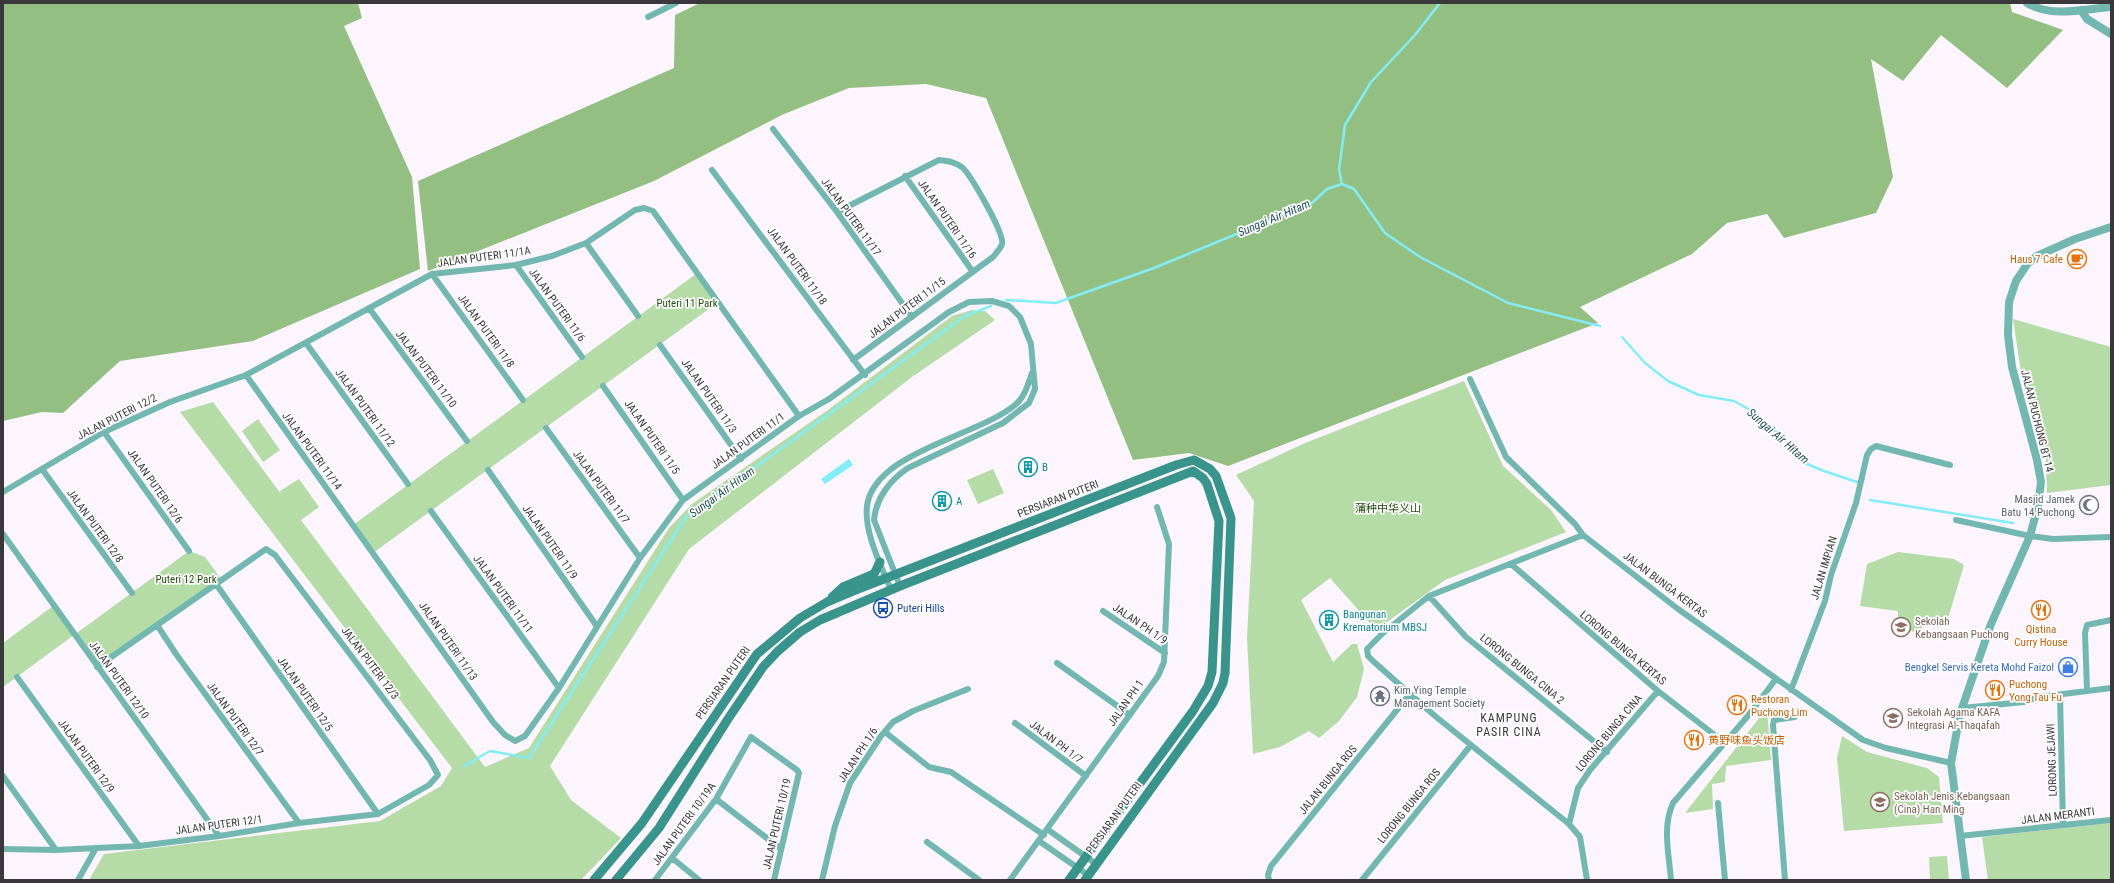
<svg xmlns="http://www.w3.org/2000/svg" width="2114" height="883" viewBox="0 0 2114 883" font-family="'Roboto Condensed','Noto Sans SC',sans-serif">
<rect width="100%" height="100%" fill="#fcf5fd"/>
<path fill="#b5dba6" d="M 696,274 L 717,303 L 373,553 L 353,525 Z
M 972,310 L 985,311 L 995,320 L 912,377 L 689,549 L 550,766 L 571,800 L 621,838 L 581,880 L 89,880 L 104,854 L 380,821 L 441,786 L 452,768 L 180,412 L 213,402 L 281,494 L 280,491 L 299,479 L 319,507 L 301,520 L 485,767 L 529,748 L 669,528 L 692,504 L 828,410 L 952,316 Z
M 2013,319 L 2111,347 L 2111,485 L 2047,493 L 2046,460 L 2023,385 Z
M 1464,381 L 1503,466 L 1551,510 L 1566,532 L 1445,580 L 1376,630 L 1330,578 L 1301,600 L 1333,662 L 1352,644 L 1357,644 L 1364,669 L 1357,697 L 1339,721 L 1319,738 L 1309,731 L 1280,747 L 1253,754 L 1247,638 L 1254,501 L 1236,475 L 1305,443 Z
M 258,419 L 280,450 L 263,462 L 242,431 Z
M 993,469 L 1004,493 L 978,504 L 967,480 Z
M 189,551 L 205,557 L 221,579 L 97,667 L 74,635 L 3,687 L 3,643 L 53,606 L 74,635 Z
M 1898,552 L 1954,559 L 1964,565 L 1946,625 L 1923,622 L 1921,634 L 1898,627 L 1898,611 L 1860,606 L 1867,564 Z
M 1767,708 L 1771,760 L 1726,766 L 1725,782 L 1712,784 L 1713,809 L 1685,813 Z
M 1842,736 L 1867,752 L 1927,768 L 1939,777 L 1943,823 L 1844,831 L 1837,758 Z
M 2111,823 L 2111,880 L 1988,880 L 1982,837 Z
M 1947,856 L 1949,880 L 1930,880 L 1929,857 Z"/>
<path fill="#93c082" d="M 3,3 L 358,3 L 362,18 L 344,26 L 412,177 L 420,269 L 253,341 L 120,361 L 63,413 L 42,412 L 3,421 Z
M 700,3 L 2010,3 L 2012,12 L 2063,30 L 2007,88 L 1941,35 L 1903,81 L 1871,59 L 1893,177 L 1876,213 L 1784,238 L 1767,214 L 1727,223 L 1692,254 L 1580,307 L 1598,323 L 1228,466 L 1189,453 L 1133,460 L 986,98 L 926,84 L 849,88 L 784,114 L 654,181 L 428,271 L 418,181 L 674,68 L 675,15 Z"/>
<path fill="#83edf6" d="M 849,459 L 853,465 L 825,484 L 821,479 Z"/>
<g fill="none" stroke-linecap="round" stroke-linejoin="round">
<path stroke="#83edf6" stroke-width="2.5" d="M 1342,184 L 1339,170 L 1345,125 L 1371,82 L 1415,35 L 1440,3
M 1006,300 L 1056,303 L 1154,268 L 1312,203 L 1327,189 L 1342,184 L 1354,189 L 1385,233 L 1420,257 L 1508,303 L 1600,326
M 1622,337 L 1645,363 L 1668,381 L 1699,395 L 1734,401 L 1754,412 L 1794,447 L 1805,463 L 1824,471 L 1857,482
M 1870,500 L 2013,523
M 464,766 L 490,751 L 529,758 L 686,517 L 965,316 L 991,306"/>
<path stroke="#73b8b0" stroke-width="6" d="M 648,17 L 676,3
M 773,129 L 837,212 L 912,317
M 712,170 L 865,375
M 905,176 L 973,272
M 837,212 L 939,160 C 948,161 956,162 963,168 C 971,176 1005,234 1002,244 C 1001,248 996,253 993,257 L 853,360
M 586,243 L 638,316
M 516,265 L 582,357
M 432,274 L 523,400
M 369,308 L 467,441
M 306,343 L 408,484
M 660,345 L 741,459
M 246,375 L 493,722 L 505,735 L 515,741 L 525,736 L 559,688 L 640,558 L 683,500 L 799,416 L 829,399 L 949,312 L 969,302 L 992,301 L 1009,306 L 1020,317 L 1031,344 L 1035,389 L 1029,403 L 1003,423 L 908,468 C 890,480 876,498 874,520 L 900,586
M 1470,379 L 1506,457 L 1575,524 L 1583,535 L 1678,609 L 1863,740 L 1886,748 L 1951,763
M 603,386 L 683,500
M 546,428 L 640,558
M 104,432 L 189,551
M 42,469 L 132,593
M 488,470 L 596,625
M 3,492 L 104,432 L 170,402 L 246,375 L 432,274 L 516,265 L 552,256 L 586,243 L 635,210 L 644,208 L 653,211 L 799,416
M 431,511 L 559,688
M 1956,520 L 2030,536 L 2053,539 L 2111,537
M 3,534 L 219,836
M 1511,564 L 1658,691 L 1725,743
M 216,584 L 378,814
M 891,590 C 881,565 864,533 867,506 C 874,452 978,436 1015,405 C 1025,397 1028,384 1032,373
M 1429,596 L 1466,637 L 1607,752
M 1103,611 L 1165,653
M 157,625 L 176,654 L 299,823
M 1057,663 L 1130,715
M 17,677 L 139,846
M 1791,690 L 1825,601 L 1831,575 L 1856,503 L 1867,455 L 1871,449 L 1876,446 L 1950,465
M 2087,690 L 2085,633 L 2087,625 L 2111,620
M 2060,695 L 2063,825
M 1962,708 L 2024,702 L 2039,697 L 2111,688
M 1015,723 L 1086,776
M 885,732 L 929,767 L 951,772 L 1044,835
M 3,776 L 56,850
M 716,799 L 781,849
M 1718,803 L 1725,880
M 1569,824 L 1435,716 L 1373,661 L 1368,656 L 1367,649 L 1383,633 L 1429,596 L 1583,535
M 1047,829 L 1096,864
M 1960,836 L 2111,820
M 1039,841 L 1088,875
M 927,842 L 979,880
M 3,849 L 56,850 L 139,846 L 219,836 L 299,823 L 378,814 L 429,785 L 438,775 L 430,760 L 275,555 L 266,549 L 97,667
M 672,858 L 699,880
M 78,880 L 96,848
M 655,880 L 716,799 L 751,737 L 797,770 L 799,773 L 774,880
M 822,880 L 835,826 L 850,783 L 881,736 L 893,722 L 913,711 L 968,689
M 1010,880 L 1158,676 L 1164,662 L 1169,544 L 1157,507
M 1269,880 L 1268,875 L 1271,866 L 1409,695
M 1362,880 L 1471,745
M 1587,880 L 1580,837 L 1569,824 L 1578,788 L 1590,770 L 1658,691
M 1671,880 C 1669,854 1662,827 1673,803 L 1747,717 L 1776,679
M 1785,880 L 1773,725 L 1774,720 L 1795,717"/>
<path stroke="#73b8b0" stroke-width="8" d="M 2027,3 C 2052,18 2084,9 2111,7
M 2081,10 L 2087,19 L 2111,34
M 1966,880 L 1951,763 L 1960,714 L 1991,624 L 2030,536 L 2038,506 L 2041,482 L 2037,460 L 2012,367 L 2008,335 L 2009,302 L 2016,281 L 2028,263 L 2037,256 L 2075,239 L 2111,227"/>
<path stroke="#39948b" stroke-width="9" d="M 832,597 L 843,587 L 874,574 L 880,562
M 594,880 L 642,823 L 757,654 L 800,618 L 827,602 L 853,591 L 1176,465 L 1194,460 L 1210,469 L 1216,476 L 1231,518 L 1225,673 L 1223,683 L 1213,703 L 1085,880
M 616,880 L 659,828 L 728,719 L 763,667 L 778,651 L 800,632 L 820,620 L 900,586 L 1193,471 L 1203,478 L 1207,484 L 1219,521 L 1212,672 L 1208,686 L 1193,711 L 1069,880"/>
</g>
<defs>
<symbol id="cafe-ring" viewBox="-11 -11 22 22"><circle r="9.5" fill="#fff" stroke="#e8710a" stroke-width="1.5"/><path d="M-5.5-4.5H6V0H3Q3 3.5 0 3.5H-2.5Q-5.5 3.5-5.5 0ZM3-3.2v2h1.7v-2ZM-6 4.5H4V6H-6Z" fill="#e8710a"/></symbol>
<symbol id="building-ring" viewBox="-11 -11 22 22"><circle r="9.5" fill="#fff" stroke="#0f9aa8" stroke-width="1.5"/><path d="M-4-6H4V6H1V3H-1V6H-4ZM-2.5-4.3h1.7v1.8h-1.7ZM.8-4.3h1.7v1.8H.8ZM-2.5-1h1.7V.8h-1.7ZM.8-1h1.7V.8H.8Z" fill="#0f9aa8"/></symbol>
<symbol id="mosque-ring" viewBox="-11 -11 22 22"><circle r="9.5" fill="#fff" stroke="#6b7280" stroke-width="1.5"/><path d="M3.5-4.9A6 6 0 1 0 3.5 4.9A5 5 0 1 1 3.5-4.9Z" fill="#6b7280"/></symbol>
<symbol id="bus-ring" viewBox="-11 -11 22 22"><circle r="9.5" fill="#fff" stroke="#1a4fb4" stroke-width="1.5"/><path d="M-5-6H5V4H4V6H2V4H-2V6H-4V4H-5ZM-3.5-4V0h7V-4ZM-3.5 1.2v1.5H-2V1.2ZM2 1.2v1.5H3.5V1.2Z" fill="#1a4fb4"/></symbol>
<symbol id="restaurant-ring" viewBox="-11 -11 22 22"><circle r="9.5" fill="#fff" stroke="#e8710a" stroke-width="1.5"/><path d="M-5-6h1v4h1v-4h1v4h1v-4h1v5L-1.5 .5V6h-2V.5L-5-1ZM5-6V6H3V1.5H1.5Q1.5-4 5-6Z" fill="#e8710a"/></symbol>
<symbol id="school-ring" viewBox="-11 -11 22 22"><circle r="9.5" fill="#fff" stroke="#8d6e63" stroke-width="1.5"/><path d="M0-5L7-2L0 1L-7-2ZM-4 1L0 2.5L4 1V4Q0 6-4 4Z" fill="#8d6e63"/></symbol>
<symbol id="shop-ring" viewBox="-11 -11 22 22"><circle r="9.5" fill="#fff" stroke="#3f7fe0" stroke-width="1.5"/><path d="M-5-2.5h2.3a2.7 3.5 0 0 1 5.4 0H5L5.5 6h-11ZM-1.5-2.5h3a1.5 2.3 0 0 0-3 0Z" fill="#3f7fe0"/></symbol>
<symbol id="temple-ring" viewBox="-11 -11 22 22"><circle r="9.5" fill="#fff" stroke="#6b7280" stroke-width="1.5"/><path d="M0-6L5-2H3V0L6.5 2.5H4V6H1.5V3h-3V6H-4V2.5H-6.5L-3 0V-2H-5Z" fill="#6b7280"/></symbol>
</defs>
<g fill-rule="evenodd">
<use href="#cafe-ring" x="2066" y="248" width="22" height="22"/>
<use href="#building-ring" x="1017" y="456" width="22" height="22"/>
<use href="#building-ring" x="931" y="490" width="22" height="22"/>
<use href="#mosque-ring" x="2078" y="494" width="22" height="22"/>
<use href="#bus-ring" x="872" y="597" width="22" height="22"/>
<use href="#restaurant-ring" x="2030" y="599" width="22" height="22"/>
<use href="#building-ring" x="1318" y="609" width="22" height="22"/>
<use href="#school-ring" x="1890" y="616" width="22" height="22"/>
<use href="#shop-ring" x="2057" y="656" width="22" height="22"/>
<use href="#restaurant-ring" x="1984" y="679" width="22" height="22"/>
<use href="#temple-ring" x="1369" y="685" width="22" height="22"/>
<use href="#restaurant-ring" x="1726" y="694" width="22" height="22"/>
<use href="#school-ring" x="1882" y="707" width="22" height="22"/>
<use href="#restaurant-ring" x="1683" y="729" width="22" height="22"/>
<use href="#school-ring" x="1869" y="791" width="22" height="22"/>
</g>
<g text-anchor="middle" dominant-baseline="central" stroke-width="3.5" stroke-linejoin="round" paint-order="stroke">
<g font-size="11" fill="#3b383c" stroke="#fff">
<text transform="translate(851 217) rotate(54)">JALAN PUTERI 11/17</text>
<text transform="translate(947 219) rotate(55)">JALAN PUTERI 11/16</text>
<text transform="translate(484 257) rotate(-8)">JALAN PUTERI 11/1A</text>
<text transform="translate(797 266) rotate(54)">JALAN PUTERI 11/18</text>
<text transform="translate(557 305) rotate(54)">JALAN PUTERI 11/6</text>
<text transform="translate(907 308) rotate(-37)">JALAN PUTERI 11/15</text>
<text transform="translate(486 331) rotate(54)">JALAN PUTERI 11/8</text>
<text transform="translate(426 369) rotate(53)">JALAN PUTERI 11/10</text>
<text transform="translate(709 396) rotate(55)">JALAN PUTERI 11/3</text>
<text transform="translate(365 408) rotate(54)">JALAN PUTERI 11/12</text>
<text transform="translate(117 417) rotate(-27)">JALAN PUTERI 12/2</text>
<text transform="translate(2037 421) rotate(76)">JALAN PUCHONG BT 14</text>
<text transform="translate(652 437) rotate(55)">JALAN PUTERI 11/5</text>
<text transform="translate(748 441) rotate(-36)">JALAN PUTERI 11/1</text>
<text transform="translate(312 451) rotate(54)">JALAN PUTERI 11/14</text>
<text transform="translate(155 486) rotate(55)">JALAN PUTERI 12/6</text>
<text transform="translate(601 487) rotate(54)">JALAN PUTERI 11/7</text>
<text transform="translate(1058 499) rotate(-21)">PERSIARAN PUTERI</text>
<text transform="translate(95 526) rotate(54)">JALAN PUTERI 12/8</text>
<text transform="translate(550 542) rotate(55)">JALAN PUTERI 11/9</text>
<text transform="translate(1824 568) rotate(-73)">JALAN IMPIAN</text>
<text transform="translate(1665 585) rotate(37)">JALAN BUNGA KERTAS</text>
<text transform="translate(503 594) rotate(54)">JALAN PUTERI 11/11</text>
<text transform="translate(1140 624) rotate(34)">JALAN PH 1/9</text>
<text transform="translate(448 641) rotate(55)">JALAN PUTERI 11/13</text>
<text transform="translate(1623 648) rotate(40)">LORONG BUNGA KERTAS</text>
<text transform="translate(370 663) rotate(53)">JALAN PUTERI 12/3</text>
<text transform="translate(1522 669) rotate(39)">LORONG BUNGA CINA 2</text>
<text transform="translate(119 680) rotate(54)">JALAN PUTERI 12/10</text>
<text transform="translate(723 683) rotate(-55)">PERSIARAN PUTERI</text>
<text transform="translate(305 694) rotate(55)">JALAN PUTERI 12/5</text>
<text transform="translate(1126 703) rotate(-55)">JALAN PH 1</text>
<text transform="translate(235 719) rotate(54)">JALAN PUTERI 12/7</text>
<text transform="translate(1609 733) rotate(-50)">LORONG BUNGA CINA</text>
<text transform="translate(1056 742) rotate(37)">JALAN PH 1/7</text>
<text transform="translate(858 755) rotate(-57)">JALAN PH 1/6</text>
<text transform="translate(86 756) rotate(54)">JALAN PUTERI 12/9</text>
<text transform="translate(2052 760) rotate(-92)">LORONG JEJAWI</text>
<text transform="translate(1328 780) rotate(-51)">JALAN BUNGA ROS</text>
<text transform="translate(1409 806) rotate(-51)">LORONG BUNGA ROS</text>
<text transform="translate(2058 816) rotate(-7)">JALAN MERANTI</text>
<text transform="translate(1114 818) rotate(-54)">PERSIARAN PUTERI</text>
<text transform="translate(684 824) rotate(-54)">JALAN PUTERI 10/19A</text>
<text transform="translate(777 824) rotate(-77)">JALAN PUTERI 10/19</text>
<text transform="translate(219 825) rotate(-8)">JALAN PUTERI 12/1</text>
</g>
<g font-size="11" fill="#c56008" stroke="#fff" text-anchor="start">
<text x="2063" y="259" text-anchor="end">Haus 7 Cafe</text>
<text x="2041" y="629" text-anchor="middle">Qistina<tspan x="2041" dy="13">Curry House</tspan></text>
<text x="2009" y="684">Puchong<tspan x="2009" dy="13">Yong Tau Fu</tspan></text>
<text x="1751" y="699">Restoran<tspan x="1751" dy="13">Puchong Lim</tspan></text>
<text x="1708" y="740">黄野味鱼头饭店</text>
</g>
<g font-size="11" fill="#254e0e" stroke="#fff">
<text x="687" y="303">Puteri 11 Park</text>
<text x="1388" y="508">蒲种中华义山</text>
<text x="186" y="579">Puteri 12 Park</text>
</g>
<g font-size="11" fill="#0d838f" stroke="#fff" text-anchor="start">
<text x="1042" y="467">B</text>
<text x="956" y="501">A</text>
<text x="1343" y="614">Bangunan<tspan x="1343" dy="13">Krematorium MBSJ</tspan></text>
</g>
<g font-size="11" fill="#5b616d" stroke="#fff" text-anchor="end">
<text x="2075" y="499">Masjid Jamek<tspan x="2075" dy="13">Batu 14 Puchong</tspan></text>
<text x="1394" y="690" text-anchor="start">Kim Ying Temple<tspan x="1394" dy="13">Management Society</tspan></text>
</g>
<g font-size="11" fill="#164399" stroke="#fff" text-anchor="start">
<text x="897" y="608">Puteri Hills</text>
</g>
<g font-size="11" fill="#785e54" stroke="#fff" text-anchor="start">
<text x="1915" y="621">Sekolah<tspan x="1915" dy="13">Kebangsaan Puchong</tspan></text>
<text x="1907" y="712">Sekolah Agama KAFA<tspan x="1907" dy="13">Integrasi Al-Thaqafah</tspan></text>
<text x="1894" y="796">Sekolah Jenis Kebangsaan<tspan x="1894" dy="13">(Cina) Han Ming</tspan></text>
</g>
<g font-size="11" fill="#366cbe" stroke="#fff" text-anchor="end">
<text x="2054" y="667">Bengkel Servis Kereta Mohd Faizol</text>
</g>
<g font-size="12" font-style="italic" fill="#225256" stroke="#fff">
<text transform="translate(1274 218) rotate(-23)">Sungai Air Hitam</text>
<text transform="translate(1778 436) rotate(41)">Sungai Air Hitam</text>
<text transform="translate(722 492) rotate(-36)">Sungai Air Hitam</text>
</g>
<g font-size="12" letter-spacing="1" fill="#3b383c" stroke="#fff">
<text x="1509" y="718">KAMPUNG<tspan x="1509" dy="14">PASIR CINA</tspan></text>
</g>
</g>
<rect width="2114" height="883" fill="none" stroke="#3b383c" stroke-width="8"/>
</svg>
